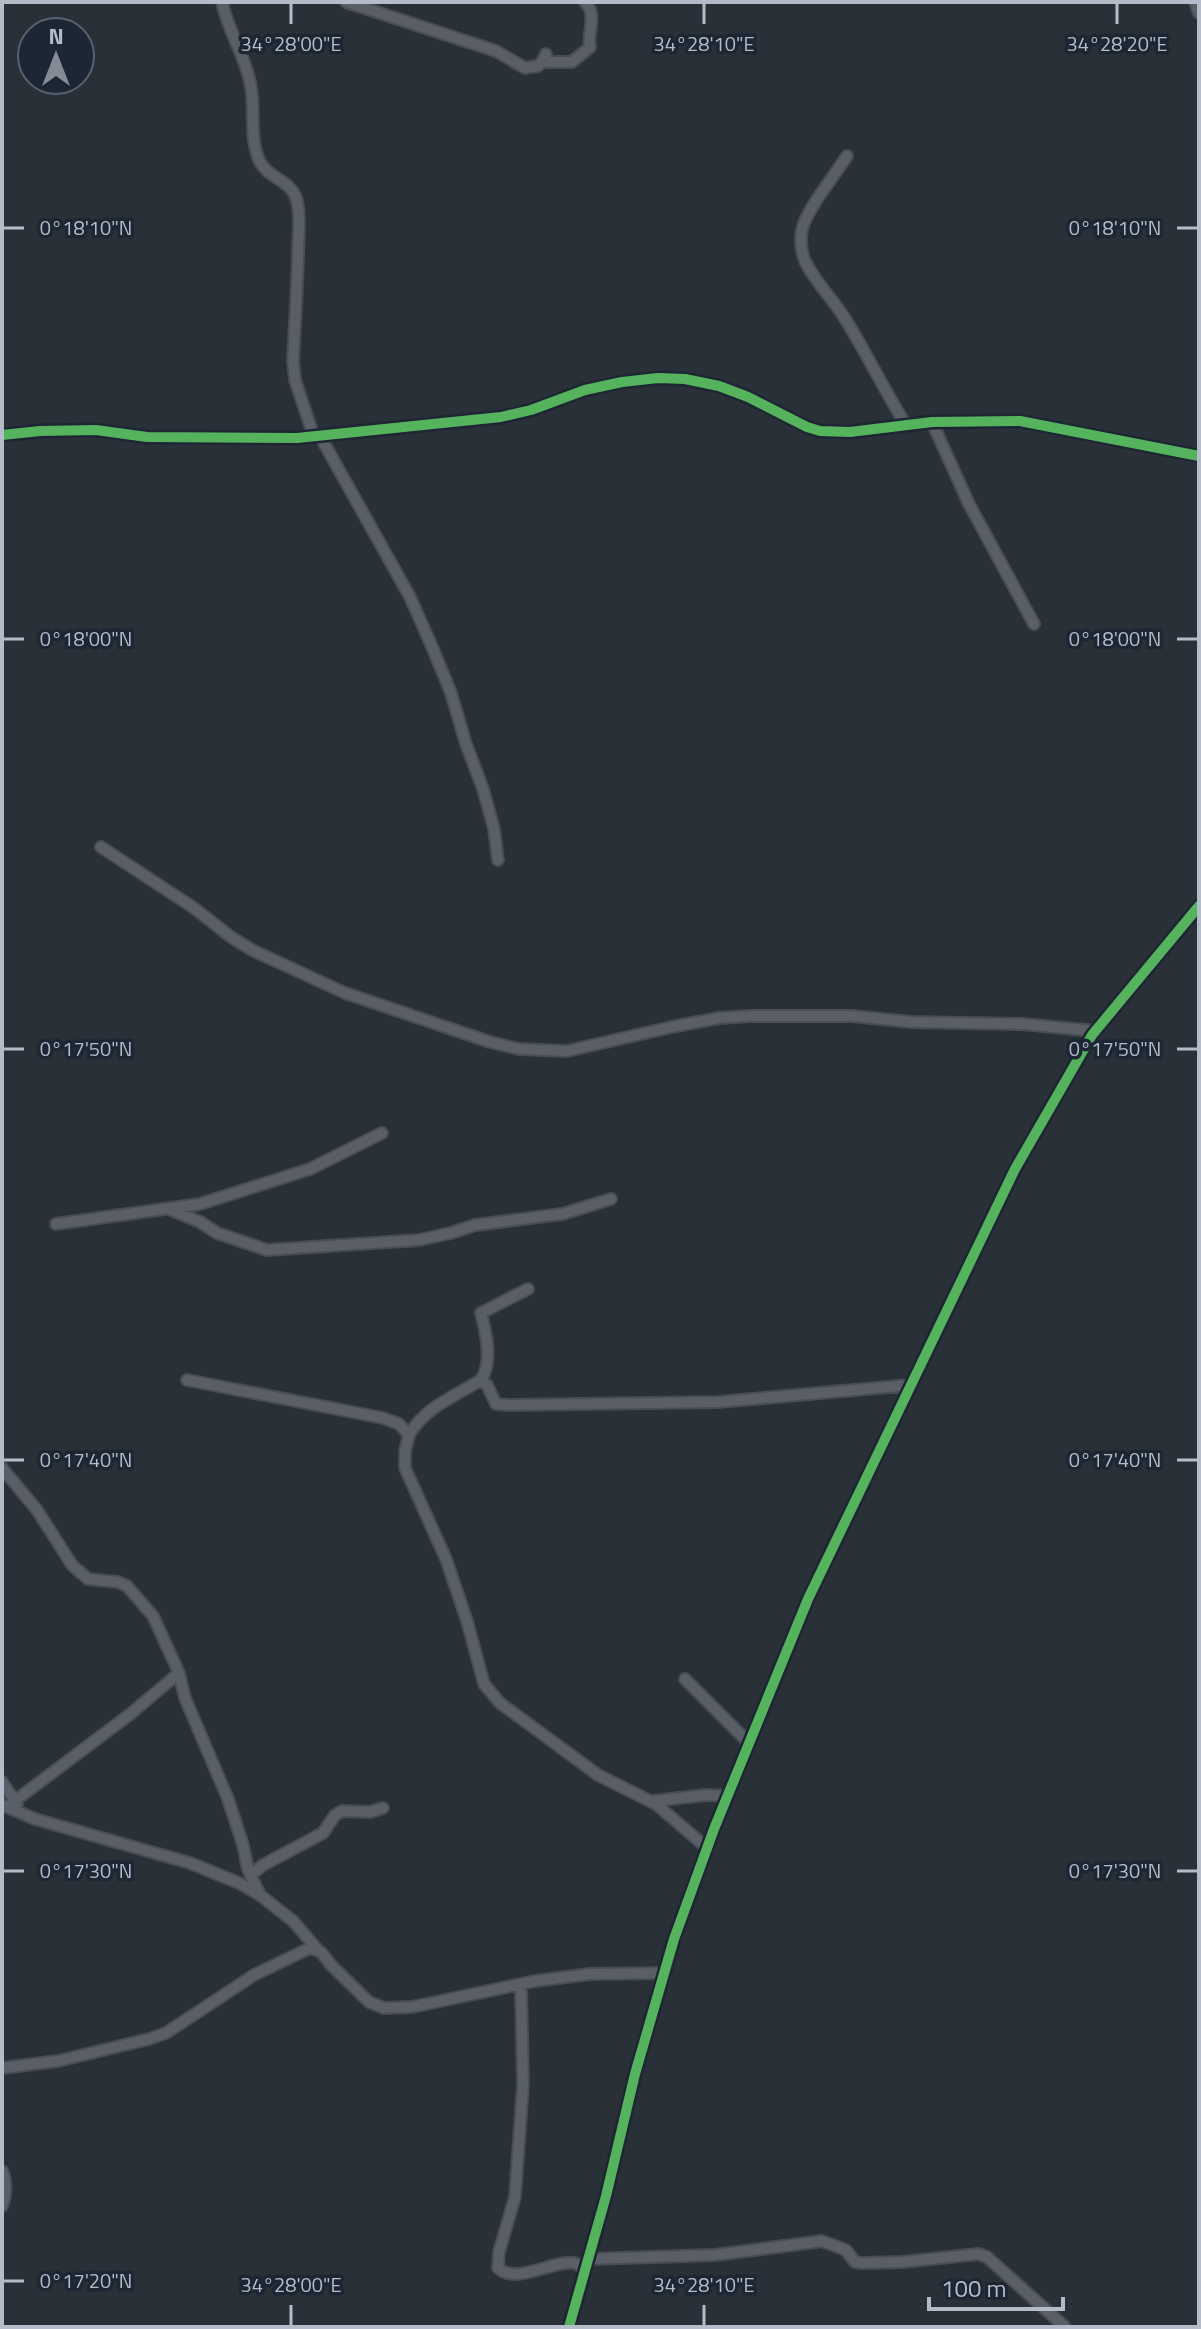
<svg xmlns="http://www.w3.org/2000/svg" width="1201" height="2329" viewBox="0 0 1201 2329" font-family="'Titillium Web',sans-serif">
<rect width="100%" height="100%" fill="#2a3038"/>
<g fill="none" stroke-linecap="round" stroke-linejoin="round">
<defs>
<path id="minor" d="M 222,2 C 229,35 249,61 252,95 C 254,116 250,142 260,162 C 269,179 292,180 297,201 C 301,218 298,238 298,256 C 297,291 295,325 293,360 L 295,380 L 311,428 L 310,437
M 346,2 L 496,51 L 525,68 L 538,66 L 542,62 L 546,54
M 1195,2 L 1199,13
M 542,62 L 572,62 L 590,47 C 587,31 598,15 585,2
M 847,156 C 835,175 806,210 802,230 C 800,241 801,251 805,261 C 815,282 832,298 844,317 C 866,352 884,390 906,425
M 932,422 L 969,504 L 1034,624
M 2,435 L 40,431 L 96,430 L 147,437 L 297,438 L 501,417 L 531,410 L 585,390 L 622,382 L 658,378 L 685,379 L 719,386 L 748,397 L 807,427 L 820,431 L 850,432 L 932,422 L 1020,421 L 1199,456
M 320,436 L 410,597 L 433,649 L 451,693 L 466,744 L 483,789 L 494,829 L 498,860
M 101,847 L 194,908 L 231,937 L 252,950 L 345,993 L 490,1042 L 519,1049 L 567,1051 L 676,1026 L 719,1018 L 750,1016 L 852,1016 L 911,1022 L 1023,1024 L 1095,1031
M 171,1210 L 200,1222 L 217,1233 L 267,1250 L 419,1240 L 451,1233 L 475,1225 L 562,1214 L 611,1199
M 56,1224 L 200,1204 L 310,1169 L 382,1133
M 187,1380 L 383,1418 L 399,1424 L 409,1435 L 405,1451 L 405,1468 L 446,1559 L 467,1621 L 484,1684 L 500,1703 L 598,1775 L 656,1804 L 707,1848
M 481,1380 C 493,1362 486,1333 481,1313 L 528,1289
M 409,1435 C 425,1407 455,1396 481,1380 L 487,1385 L 496,1404 L 509,1405 L 718,1402 L 911,1385
M 2,1468 L 37,1510 L 72,1565 L 88,1579 L 118,1582 L 127,1586 L 153,1616 L 179,1673 L 185,1698 L 228,1799 L 243,1845 L 248,1869 L 260,1895
M 685,1679 L 748,1742
M 2,1782 L 17,1804
M 654,1801 L 705,1795 L 727,1796
M 2,1805 L 35,1819 L 190,1863 L 239,1883 L 260,1895 L 293,1921 L 317,1949
M 8,1806 L 129,1715 L 179,1673
M 251,1875 L 263,1865 L 323,1833 L 335,1815 L 342,1811 L 370,1812 L 383,1808
M 521,1984 L 523,2085 L 515,2197 L 499,2252 L 498,2268 C 516,2285 553,2260 574,2263 C 577,2264 584,2268 586,2269
M 2,2068 L 58,2061 L 149,2039 L 166,2033 L 254,1975 L 310,1948 L 321,1952 L 331,1965 L 369,2002 L 384,2008 L 412,2007 L 535,1981 L 589,1974 L 664,1973
M 2,2171 C 7,2180 6,2196 2,2206
M 589,2259 L 715,2255 L 822,2241 L 846,2250 L 855,2262 L 862,2263 L 902,2262 L 978,2254 L 987,2257 L 1065,2327
M 569,2327 L 606,2196 L 635,2074 L 674,1939 L 714,1829 L 808,1599 L 1015,1169 L 1092,1035 L 1199,906"/>
</defs>
<use href="#minor" stroke="#484c53" stroke-width="14"/>
<use href="#minor" stroke="#5a5e66" stroke-width="10"/>
<defs>
<path id="cycleway" d="M 2,435 L 40,431 L 96,430 L 147,437 L 297,438 L 501,417 L 531,410 L 585,390 L 622,382 L 658,378 L 685,379 L 719,386 L 748,397 L 807,427 L 820,431 L 850,432 L 932,422 L 1020,421 L 1199,456
M 569,2327 L 606,2196 L 635,2074 L 674,1939 L 714,1829 L 808,1599 L 1015,1169 L 1092,1035 L 1199,906"/>
</defs>
<use href="#cycleway" stroke="#1d2633" stroke-width="15"/>
<use href="#cycleway" stroke="#56b35d" stroke-width="10"/>
</g>
<path fill="none" stroke="#b4bcc9" stroke-width="3" d="M 291,4 L 291,24M 704,4 L 704,24M 1117,4 L 1117,24M 4,228 L 24,228M 1177,228 L 1197,228M 4,639 L 24,639M 1177,639 L 1197,639M 4,1049 L 24,1049M 1177,1049 L 1197,1049M 4,1460 L 24,1460M 1177,1460 L 1197,1460M 4,1871 L 24,1871M 1177,1871 L 1197,1871M 4,2281 L 24,2281M 291,2305 L 291,2325M 704,2305 L 704,2325"/>
<g font-size="20" text-anchor="middle" fill="#b4bcc9" stroke="#1d2633" stroke-width="7" stroke-linejoin="round" paint-order="stroke">
<text x="291" y="51">34°28'00"E</text>
<text x="704" y="51">34°28'10"E</text>
<text x="1117" y="51">34°28'20"E</text>
<text x="86" y="235">0°18'10"N</text>
<text x="1115" y="235">0°18'10"N</text>
<text x="86" y="646">0°18'00"N</text>
<text x="1115" y="646">0°18'00"N</text>
<text x="86" y="1056">0°17'50"N</text>
<text x="1115" y="1056">0°17'50"N</text>
<text x="86" y="1467">0°17'40"N</text>
<text x="1115" y="1467">0°17'40"N</text>
<text x="86" y="1878">0°17'30"N</text>
<text x="1115" y="1878">0°17'30"N</text>
<text x="86" y="2288">0°17'20"N</text>
<text x="291" y="2292">34°28'00"E</text>
<text x="704" y="2292">34°28'10"E</text>
</g>
<rect width="1201" height="2329" fill="none" stroke="#b4bcc9" stroke-width="8"/>
<g transform="translate(56 56)"><circle r="38" fill="#1d2633" stroke="#59626f" stroke-width="2"/>
<path d="M0-6L14 30L0 20L-14 30Z" fill="#848b96"/>
<text y="-12" font-size="22" font-weight="bold" text-anchor="middle" fill="#b4bcc9">N</text>
</g>
<path d="M929 2297v12h134v-12" fill="none" stroke="#b4bcc9" stroke-width="4"/>
<text x="941" y="2297" font-size="24" fill="#b4bcc9" stroke="#1d2633" stroke-width="6" paint-order="stroke">100 m</text>
</svg>
